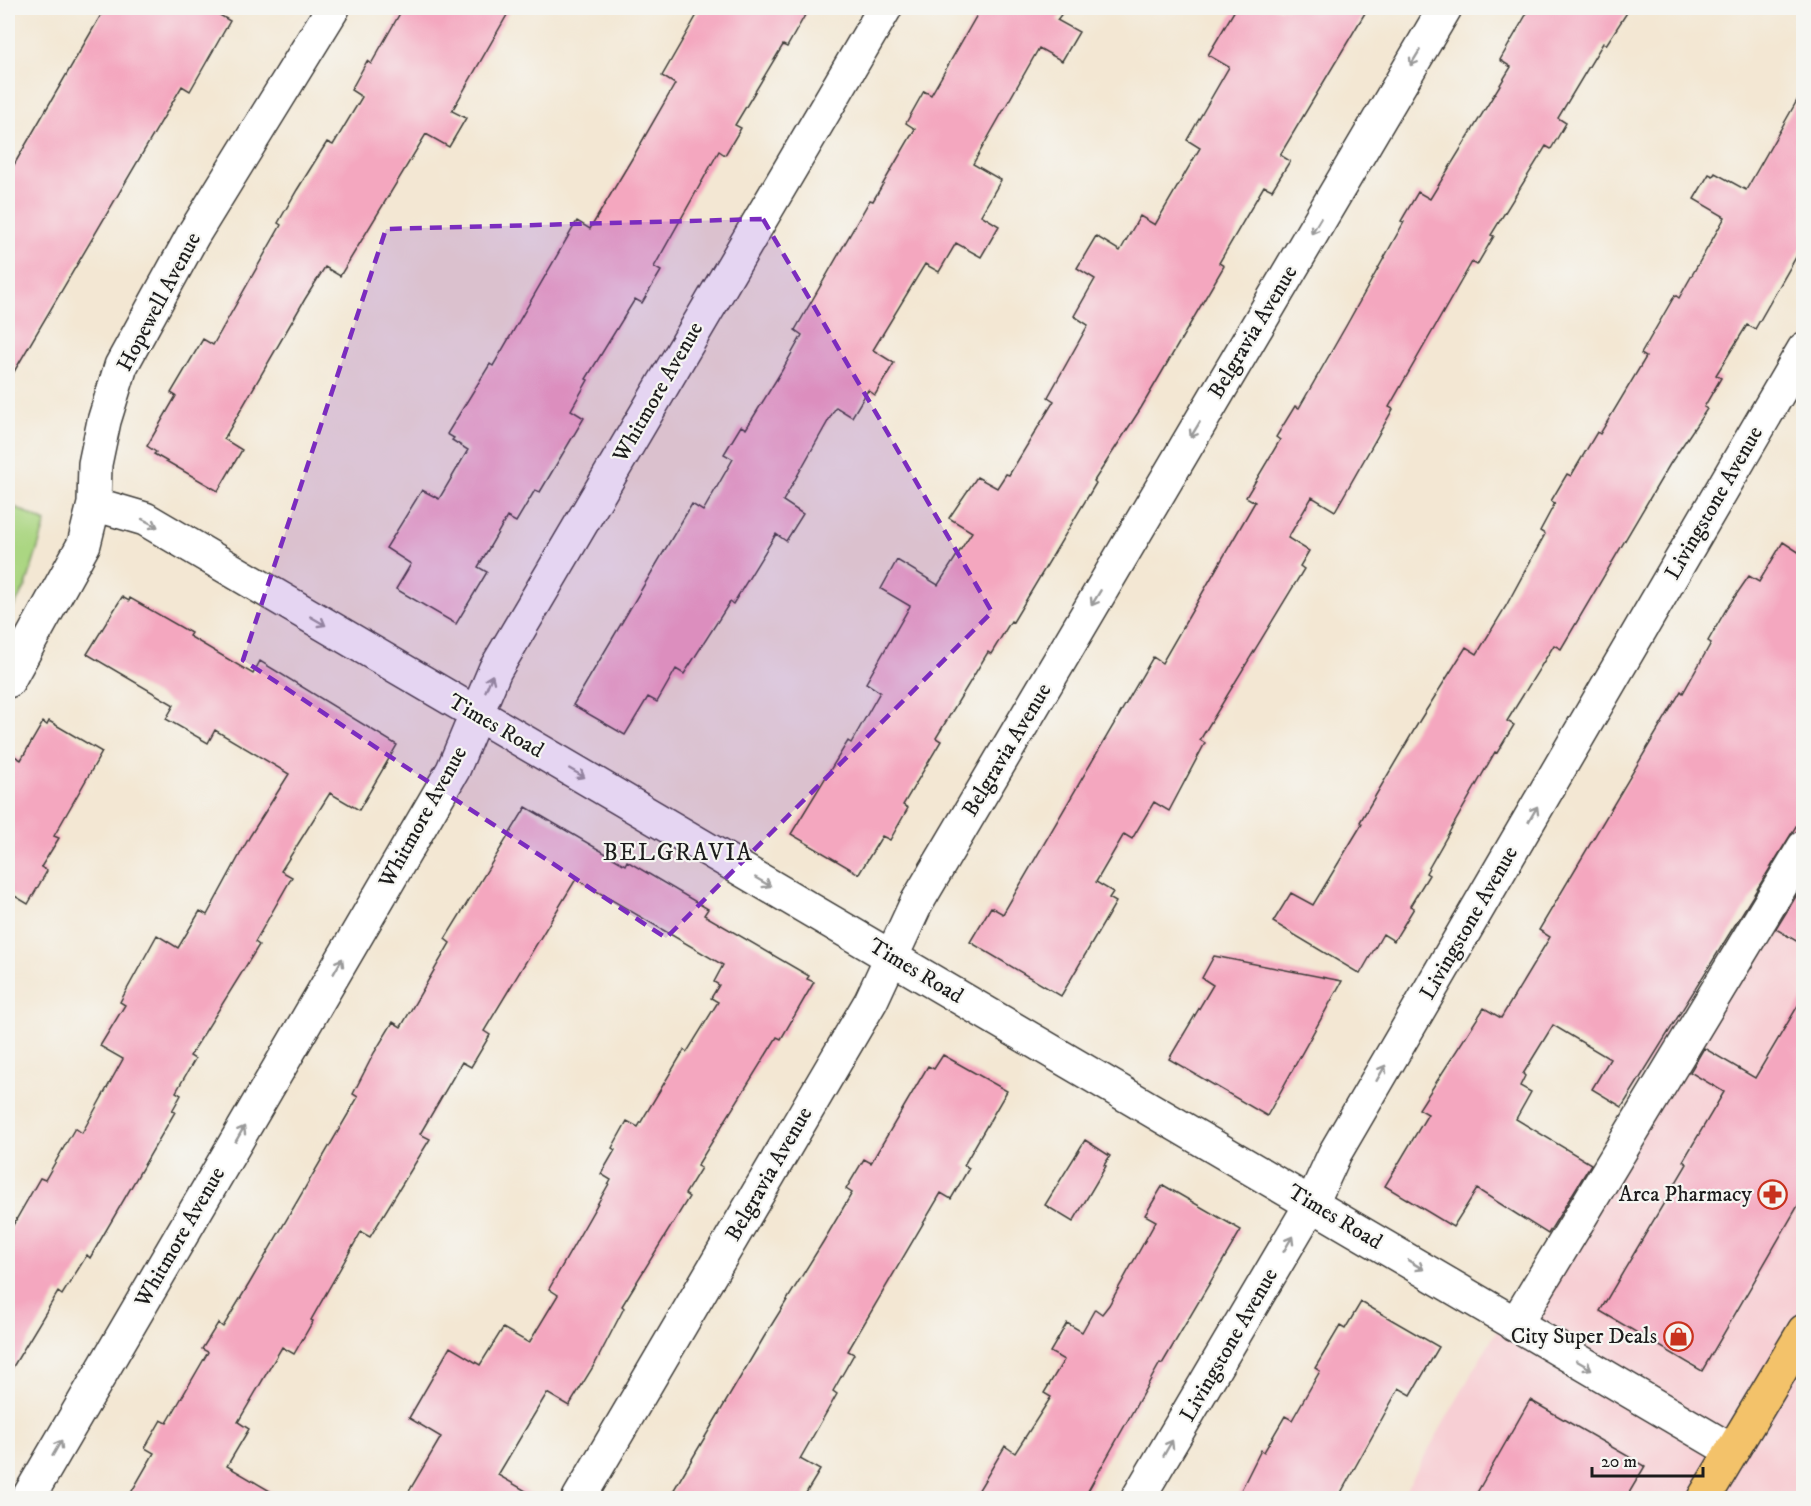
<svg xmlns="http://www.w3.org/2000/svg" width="1811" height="1506" viewBox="0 0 1811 1506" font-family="'IM FELL DW Pica',serif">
<rect width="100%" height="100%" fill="#f6f6f2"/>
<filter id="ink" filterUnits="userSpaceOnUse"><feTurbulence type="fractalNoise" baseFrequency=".0167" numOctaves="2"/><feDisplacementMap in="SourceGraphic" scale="12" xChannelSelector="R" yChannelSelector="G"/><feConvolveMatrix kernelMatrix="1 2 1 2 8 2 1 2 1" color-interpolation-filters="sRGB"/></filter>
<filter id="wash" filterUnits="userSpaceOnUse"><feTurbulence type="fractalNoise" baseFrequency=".008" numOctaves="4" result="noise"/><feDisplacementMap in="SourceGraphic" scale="24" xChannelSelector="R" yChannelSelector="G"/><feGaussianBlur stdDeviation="1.35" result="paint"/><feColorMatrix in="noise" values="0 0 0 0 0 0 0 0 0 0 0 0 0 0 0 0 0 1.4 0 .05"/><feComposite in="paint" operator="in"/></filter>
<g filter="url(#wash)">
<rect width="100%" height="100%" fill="#f3e7d3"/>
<path fill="#f7cfd4" d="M 1803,824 L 1803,1498 L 1401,1498 L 1489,1343 L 1601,1171 Z"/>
<path fill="#abd682" stroke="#64794f" stroke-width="1.5" d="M 8,504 L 46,522 L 26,586 L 8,617 Z"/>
<g id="blocks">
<path fill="#f4a7bf" d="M 105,8 L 208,8 L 230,21 L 190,91 L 182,86 L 8,382 L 8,175 Z
M 403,8 L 511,8 L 452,111 L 466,118 L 449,147 L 426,134 L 340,276 L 325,267 L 305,299 L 224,439 L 242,450 L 218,491 L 154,454 L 156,452 L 147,446 L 176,396 L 171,393 L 203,339 L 213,345 L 281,225 L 278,223 L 297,190 L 327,142 L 333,145 L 362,97 L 351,90 L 367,61 L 371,64 Z
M 701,8 L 809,8 L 787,47 L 783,45 L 735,125 L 741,128 L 725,155 L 719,151 L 654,267 L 661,271 L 642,303 L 635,299 L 586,379 L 588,380 L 571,410 L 584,418 L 540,492 L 535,490 L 516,522 L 507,517 L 478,567 L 487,572 L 456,624 L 396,589 L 411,564 L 386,548 L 422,490 L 439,499 L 468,450 L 452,440 L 454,438 L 447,434 L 490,364 L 493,366 L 577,221 L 590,229 L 633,157 L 675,84 L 662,76 Z
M 981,8 L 1066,8 L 1057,20 L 1079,32 L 1062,61 L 1039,48 L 973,164 L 1001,180 L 981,215 L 999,226 L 981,257 L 956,243 L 939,272 L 925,264 L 873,350 L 894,363 L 875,395 L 868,390 L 852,417 L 836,407 L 783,501 L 803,514 L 786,541 L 776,534 L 733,604 L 730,602 L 684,674 L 676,669 L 657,702 L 648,697 L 625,735 L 573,705 L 692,504 L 703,511 L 733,459 L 724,454 L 741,426 L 746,429 L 781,372 L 802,335 L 795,330 L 870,200 L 873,201 L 915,129 L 906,123 L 924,91 L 931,95 Z
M 1236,8 L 1368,8 L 1280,155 L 1290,161 L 1272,190 L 1264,186 L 1219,263 L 1224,266 L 1141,408 L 1094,481 L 1096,483 L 1013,622 L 1011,621 L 991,654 L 988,652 L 936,738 L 941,741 L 903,805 L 908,808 L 890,840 L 882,836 L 859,874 L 791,834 L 848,741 L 851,743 L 880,692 L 866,683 L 910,606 L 881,589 L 897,560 L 938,585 L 972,532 L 949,518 L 977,477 L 997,488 L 1006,474 L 1009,475 L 1054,401 L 1048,397 L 1088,325 L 1074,316 L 1095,279 L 1077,268 L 1096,236 L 1120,251 L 1140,216 L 1155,225 L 1200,148 L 1187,140 L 1229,67 L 1208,55 Z
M 1530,8 L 1630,8 L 1606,45 L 1603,43 L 1558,118 L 1566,123 L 1551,149 L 1546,146 L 1491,235 L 1494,236 L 1477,265 L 1472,262 L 1389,407 L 1393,409 L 1335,511 L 1312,497 L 1288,538 L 1309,551 L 1300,566 L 1304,569 L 1200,740 L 1205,743 L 1169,811 L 1154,802 L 1132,839 L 1124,834 L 1096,882 L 1113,892 L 1109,898 L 1116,902 L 1061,996 L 970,942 L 991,907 L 1003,914 L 1153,657 L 1162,663 L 1255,502 L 1246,497 L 1280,440 L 1276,437 L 1295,406 L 1299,408 L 1346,326 L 1404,222 L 1401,221 L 1418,192 L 1430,199 L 1511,67 L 1500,60 Z
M 1803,90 L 1803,245 L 1755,329 L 1747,325 L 1716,375 L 1721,378 L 1704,407 L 1707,409 L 1670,464 L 1561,649 L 1554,645 L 1507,721 L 1514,725 L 1497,753 L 1495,752 L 1426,873 L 1429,875 L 1410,906 L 1414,908 L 1394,941 L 1383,934 L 1360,974 L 1273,922 L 1291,893 L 1313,905 L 1362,824 L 1360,822 L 1420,720 L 1466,647 L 1477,654 L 1506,606 L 1545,534 L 1540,531 L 1555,503 L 1551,501 L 1567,474 L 1571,476 L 1597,432 L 1600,434 L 1646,357 L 1641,354 L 1675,295 L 1679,298 L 1725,217 L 1694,199 L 1709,174 L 1713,176 L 1715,173 L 1746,190 Z
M 1783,542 L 1803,555 L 1803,815 L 1622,1107 L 1592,1089 L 1610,1059 L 1553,1025 L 1523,1074 L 1525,1076 L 1520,1086 L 1531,1092 L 1516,1119 L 1591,1164 L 1548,1234 L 1477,1189 L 1453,1227 L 1385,1186 L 1428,1114 L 1419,1109 L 1484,1008 L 1501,1018 L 1550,937 L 1539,930 L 1681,691 L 1683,693 L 1711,643 L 1708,641 L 1727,608 L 1749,576 L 1759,582 Z
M 122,597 L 129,601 L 130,598 L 191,633 L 189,636 L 253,674 L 260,661 L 397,745 L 359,810 L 330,793 L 281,871 L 292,877 L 255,942 L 259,945 L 190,1056 L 195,1059 L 176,1092 L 181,1095 L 172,1111 L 175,1112 L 90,1258 L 87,1255 L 62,1295 L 58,1292 L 8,1375 L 8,1234 L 40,1178 L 45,1180 L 75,1128 L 82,1133 L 123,1059 L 100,1046 L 125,1005 L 120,1002 L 157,935 L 178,948 L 200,911 L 207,915 L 250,836 L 289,774 L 215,730 L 208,743 L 166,719 L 174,705 L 87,654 Z
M 49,721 L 102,752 L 54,836 L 59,838 L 41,867 L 47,871 L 28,904 L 8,892 L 8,752 L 21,760 L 43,722 L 47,725 Z
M 526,807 L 625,865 L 627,861 L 708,909 L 704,915 L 809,976 L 807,979 L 814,982 L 781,1039 L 777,1037 L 697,1166 L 701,1168 L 685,1194 L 689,1197 L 622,1306 L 624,1308 L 596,1362 L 569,1406 L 547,1393 L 498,1475 L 538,1498 L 405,1498 L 441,1437 L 409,1418 L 450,1347 L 480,1365 L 503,1328 L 529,1343 L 558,1295 L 549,1289 L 611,1180 L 601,1174 L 615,1150 L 612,1148 L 627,1121 L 638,1127 L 684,1050 L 687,1052 L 718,1002 L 711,998 L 719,985 L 714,982 L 723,965 L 576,879 L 484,1031 L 490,1035 L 471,1067 L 462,1062 L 420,1134 L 430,1139 L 370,1237 L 361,1232 L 311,1320 L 313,1321 L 294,1354 L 282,1347 L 238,1422 L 249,1429 L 227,1466 L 282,1498 L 128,1498 L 154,1453 L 145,1448 L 161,1420 L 167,1423 L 208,1352 L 202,1349 L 218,1323 L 223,1327 L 249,1284 L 358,1097 L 353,1094 L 374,1053 L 393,1022 L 401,1027 L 450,943 L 445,939 Z
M 1798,893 L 1803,896 L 1803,945 L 1776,929 Z
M 1214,956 L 1342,981 L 1267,1116 L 1169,1059 L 1213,985 L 1202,978 Z
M 1803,997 L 1803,1197 L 1702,1371 L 1600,1311 L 1687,1164 L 1683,1161 L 1724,1092 L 1690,1072 L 1704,1048 L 1755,1078 Z
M 943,1055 L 1007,1091 L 964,1165 L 969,1168 L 951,1199 L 941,1193 L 848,1351 L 854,1354 L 833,1391 L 837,1394 L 800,1459 L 820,1470 L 803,1498 L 669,1498 L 764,1337 L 823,1242 L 852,1193 L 846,1189 L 864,1159 L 871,1163 L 928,1066 L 934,1069 Z
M 1085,1140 L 1110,1156 L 1104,1165 L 1106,1166 L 1073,1222 L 1045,1205 Z
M 1163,1185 L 1241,1230 L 1162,1364 L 1160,1363 L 1084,1498 L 974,1498 L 1005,1446 L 1015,1453 L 1051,1397 L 1044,1393 L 1064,1360 L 1050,1352 L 1067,1323 L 1082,1332 L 1095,1309 L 1102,1314 L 1109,1305 L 1156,1221 L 1145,1215 Z
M 1361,1302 L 1439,1347 L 1411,1395 L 1399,1388 L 1338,1498 L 1237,1498 L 1261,1450 L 1264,1452 L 1285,1416 L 1292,1420 L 1320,1371 L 1315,1368 L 1340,1326 L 1345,1329 Z
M 1530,1400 L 1645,1466 L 1626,1498 L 1474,1498 Z"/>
</g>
</g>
<g filter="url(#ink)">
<use href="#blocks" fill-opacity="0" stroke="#3c3a37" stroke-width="1.5"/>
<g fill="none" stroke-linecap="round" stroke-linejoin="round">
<defs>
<path id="minor" d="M 94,504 L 145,519 L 1732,1451
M 8,681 L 84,544 L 94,504 L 95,464 L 104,421 L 121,366 L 193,235 L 333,8
M 1515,1325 L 1804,847
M 28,1498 L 453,770 L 495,670 L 885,8
M 579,1498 L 871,1001 L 916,904 L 1445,8
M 1138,1498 L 1312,1203 L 1335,1153 L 1804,349"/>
<path id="major" d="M 1704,1498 L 1804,1331"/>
</defs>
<use href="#minor" stroke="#3c3a37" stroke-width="36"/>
<use href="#major" stroke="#3c3a37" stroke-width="36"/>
<use href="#minor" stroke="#fff" stroke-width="33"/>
<use href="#major" stroke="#f3c26a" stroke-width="33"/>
</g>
<defs><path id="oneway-shaft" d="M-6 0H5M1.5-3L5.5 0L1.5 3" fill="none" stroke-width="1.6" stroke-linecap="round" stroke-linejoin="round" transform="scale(1.5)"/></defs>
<g stroke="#999">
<use href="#oneway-shaft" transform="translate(1415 58) rotate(121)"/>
<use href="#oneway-shaft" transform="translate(1316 226) rotate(121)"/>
<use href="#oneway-shaft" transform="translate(1195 430) rotate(121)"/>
<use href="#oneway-shaft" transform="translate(150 523) rotate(27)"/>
<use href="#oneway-shaft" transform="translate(1096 598) rotate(121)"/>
<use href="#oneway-shaft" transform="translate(318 621) rotate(30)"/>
<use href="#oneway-shaft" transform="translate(489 683) rotate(-67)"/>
<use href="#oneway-shaft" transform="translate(577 773) rotate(30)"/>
<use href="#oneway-shaft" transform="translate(1533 814) rotate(-60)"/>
<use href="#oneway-shaft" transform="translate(763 882) rotate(30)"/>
<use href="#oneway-shaft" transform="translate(338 966) rotate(-60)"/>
<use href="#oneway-shaft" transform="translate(1381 1073) rotate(-60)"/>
<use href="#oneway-shaft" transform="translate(240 1134) rotate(-60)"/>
<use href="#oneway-shaft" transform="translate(1288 1244) rotate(-60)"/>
<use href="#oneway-shaft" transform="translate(1416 1265) rotate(31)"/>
<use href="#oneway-shaft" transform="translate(1584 1365) rotate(30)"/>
<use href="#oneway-shaft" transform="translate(57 1448) rotate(-60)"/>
<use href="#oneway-shaft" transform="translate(1168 1448) rotate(-60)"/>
</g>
</g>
<path fill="#7b2cbf" fill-opacity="0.2" stroke="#7b2cbf" stroke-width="4.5" stroke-dasharray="12 8" stroke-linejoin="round" d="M 763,219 L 992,612 L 666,938 L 243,660 L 386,229 Z"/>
<defs>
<symbol id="pharmacy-ring" viewBox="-11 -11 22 22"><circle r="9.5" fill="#f6f6f2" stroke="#c8321e" stroke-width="1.5"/><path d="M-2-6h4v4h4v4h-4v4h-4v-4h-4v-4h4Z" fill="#c8321e"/></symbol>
<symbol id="shop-ring" viewBox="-11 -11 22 22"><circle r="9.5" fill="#f6f6f2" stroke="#c8321e" stroke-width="1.5"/><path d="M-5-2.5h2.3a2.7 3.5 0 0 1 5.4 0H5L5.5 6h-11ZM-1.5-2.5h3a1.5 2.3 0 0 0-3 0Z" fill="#c8321e"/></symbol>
</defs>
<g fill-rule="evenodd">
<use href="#pharmacy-ring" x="1756" y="1178" width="33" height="33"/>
<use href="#shop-ring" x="1662" y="1320" width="33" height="33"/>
</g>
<g text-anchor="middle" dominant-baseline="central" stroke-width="4.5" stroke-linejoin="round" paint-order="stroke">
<g font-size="22" fill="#1c1c1c" stroke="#f6f6f2">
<text transform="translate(159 302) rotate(-62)">Hopewell Avenue</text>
<text transform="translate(1253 332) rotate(-59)">Belgravia Avenue</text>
<text transform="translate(658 392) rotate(-60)">Whitmore Avenue</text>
<text transform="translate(1714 503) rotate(-60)">Livingstone Avenue</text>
<text transform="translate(496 726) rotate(30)">Times Road</text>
<text transform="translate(1007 750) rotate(-59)">Belgravia Avenue</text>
<text transform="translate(423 817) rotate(-61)">Whitmore Avenue</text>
<text transform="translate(1469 923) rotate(-60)">Livingstone Avenue</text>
<text transform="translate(916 971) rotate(31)">Times Road</text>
<text transform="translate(769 1174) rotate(-60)">Belgravia Avenue</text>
<text transform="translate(1335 1217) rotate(31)">Times Road</text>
<text transform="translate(180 1237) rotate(-60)">Whitmore Avenue</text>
<text transform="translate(1229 1345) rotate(-60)">Livingstone Avenue</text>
</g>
<g font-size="22" fill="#1c1c1c" stroke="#f6f6f2" text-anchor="end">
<text x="1752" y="1194">Arca Pharmacy</text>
<text x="1657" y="1336">City Super Deals</text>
</g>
<g font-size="24" letter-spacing="1.5" fill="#1c1c1c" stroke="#f6f6f2">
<text x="678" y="853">BELGRAVIA</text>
</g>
</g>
<rect width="1811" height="1506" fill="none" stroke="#f6f6f2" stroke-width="30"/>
<path d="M1592 1467v9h111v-9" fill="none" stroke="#1c1c1c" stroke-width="3"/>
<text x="1601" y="1467" font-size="18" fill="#1c1c1c" stroke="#f6f6f2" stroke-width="4.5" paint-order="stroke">20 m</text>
</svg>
